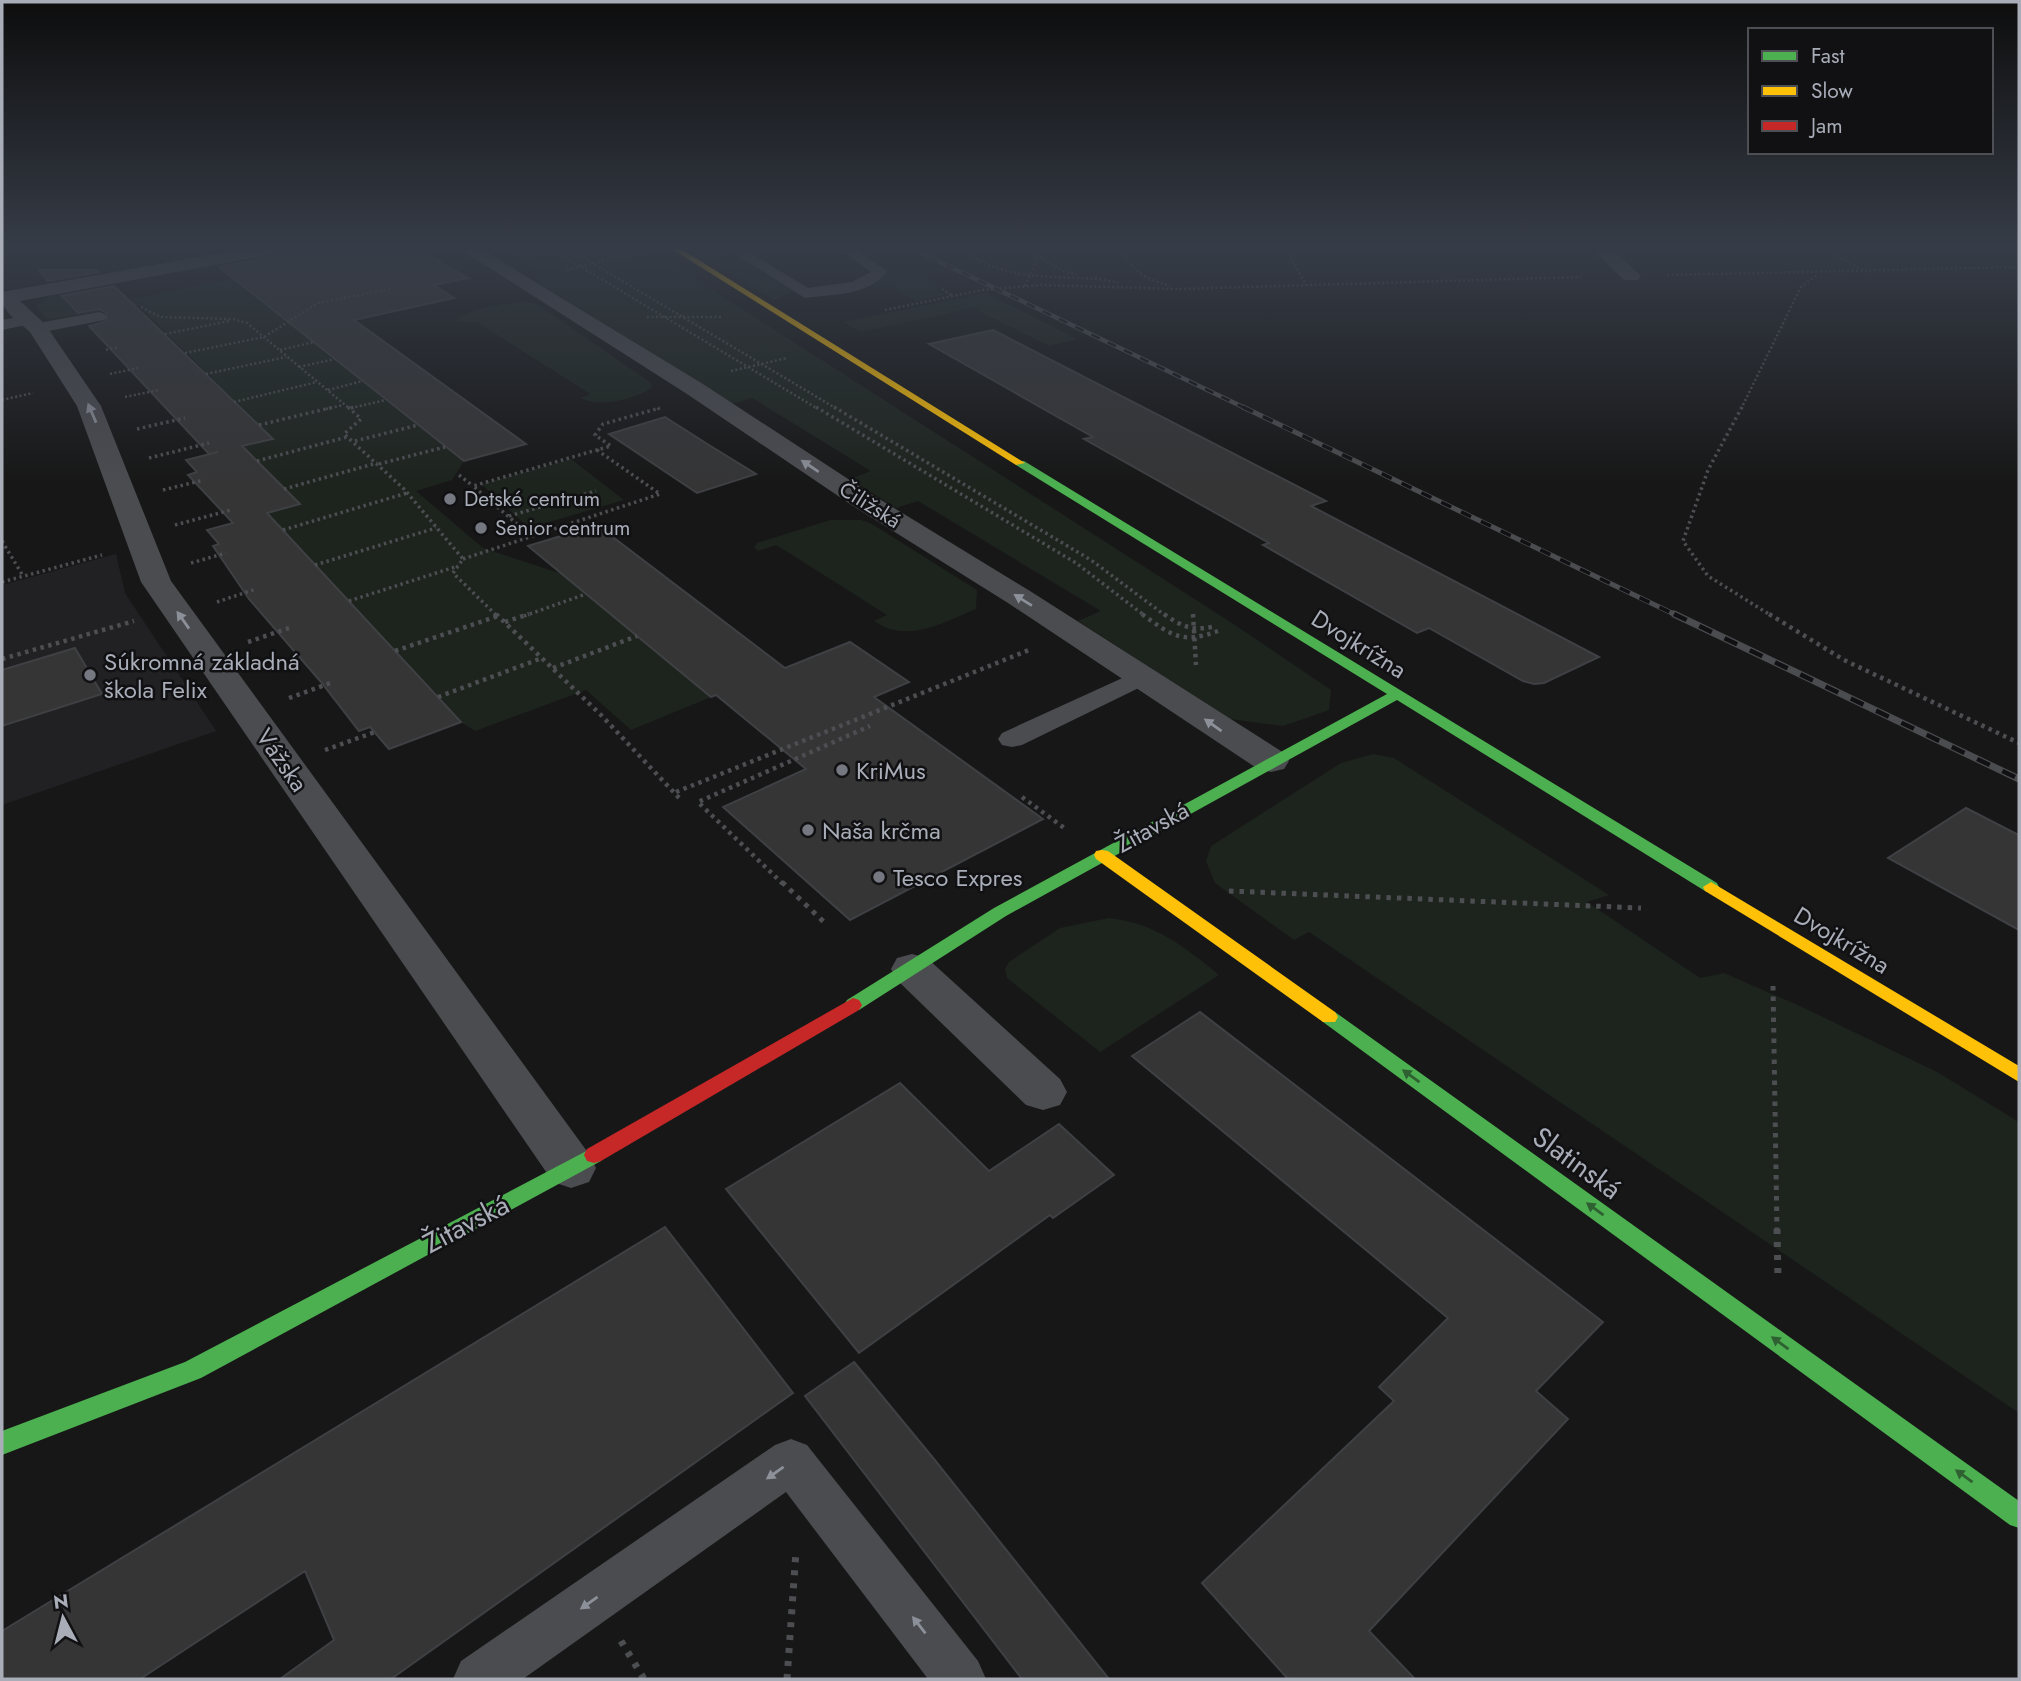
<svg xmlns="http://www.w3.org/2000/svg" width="2021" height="1681" viewBox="0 0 2021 1681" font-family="Jost,sans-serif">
<rect width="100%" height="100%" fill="#171717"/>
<path fill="#212123" d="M 116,554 L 125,593 L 216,731 L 2,805 L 2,585 Z"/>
<path fill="#1d241e" d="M 506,249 L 642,249 L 678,268 L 1232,623 L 1331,690 L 1329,710 L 1283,726 L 1230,719 L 1078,621 L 1101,611 L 918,501 L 896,508 L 850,479 L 871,471 L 752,398 L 732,404 L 534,280 L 551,276 Z
M 690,249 L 727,249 L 790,287 L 793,291 L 775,301 Z
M 273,271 L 301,332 L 464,461 L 452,480 L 416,491 L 483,548 L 562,574 L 711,697 L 631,730 L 586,690 L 475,731 L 461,722 L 267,513 L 299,504 L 243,447 L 272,438 L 139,306 L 50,319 L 45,318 L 36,306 L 48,297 L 105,283 L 125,300 Z
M 884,271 L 924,278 L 941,288 L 936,290 L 945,295 L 917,301 L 890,286 L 875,289 L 866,285 L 881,278 Z
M 985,293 L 1077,339 L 1049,346 L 973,308 L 861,332 L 843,322 Z
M 529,302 L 537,304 L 650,382 L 652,386 L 650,389 C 631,400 600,408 580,398 L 590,394 L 477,322 L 456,322 C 465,308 512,302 529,302 Z
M 571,459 L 624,500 L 529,528 L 481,484 Z
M 830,520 L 861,520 L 872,524 L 977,590 L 976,609 C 942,623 907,644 874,621 L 887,615 L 786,551 L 776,545 L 758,551 L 754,547 L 757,543 Z
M 1373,754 L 1394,758 L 1609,895 L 1587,902 L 1700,978 L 1724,973 L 1802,1007 L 1937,1072 L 2019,1122 L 2019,1413 L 1309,932 L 1294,940 L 1215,883 L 1206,861 L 1211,846 L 1341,763 Z
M 1109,918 C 1155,923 1185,947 1219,975 L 1100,1052 L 1007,978 L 1005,969 L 1009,962 L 1060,928 Z"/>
<path fill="#353536" stroke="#3f4043" stroke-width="2" d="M 315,249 L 418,249 L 468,278 L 434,285 L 454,298 L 354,320 L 526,444 L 464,461 L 219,267 Z
M 39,270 L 97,270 L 99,272 L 48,281 Z
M 114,286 L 273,439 L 242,446 L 300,504 L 267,513 L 461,722 L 389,749 L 370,727 L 359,731 L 321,682 L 249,599 L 213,546 L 219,544 L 207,530 L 233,523 L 188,475 L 197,472 L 186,460 L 218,452 L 209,454 L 89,326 L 107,321 L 107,313 L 99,309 L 78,313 L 62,296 Z
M 993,330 L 1326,501 L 1311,506 L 1599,657 L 1544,683 L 1534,684 L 1523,681 L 1429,628 L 1417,633 L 1263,545 L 1269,543 L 1084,439 L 1093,437 L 929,344 Z
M 665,417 L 709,445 L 756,474 L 697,493 L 609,434 Z
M 597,525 L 785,668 L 850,642 L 909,682 L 874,697 L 1043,819 L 850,920 L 723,807 L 806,769 L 716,695 L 711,697 L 528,546 Z
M 75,648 L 102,694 L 2,726 L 2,670 Z
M 1966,808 L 2019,835 L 2019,930 L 1888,858 Z
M 1200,1012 L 1603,1322 L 1536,1391 L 1568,1419 L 1369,1631 L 1415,1679 L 1288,1679 L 1202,1583 L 1394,1401 L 1379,1387 L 1448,1318 L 1132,1056 Z
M 900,1083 L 989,1171 L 1059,1124 L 1114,1175 L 1053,1218 L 1050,1215 L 859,1353 L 726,1189 Z
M 665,1227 L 793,1393 L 391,1679 L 280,1679 L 334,1640 L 305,1571 L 140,1679 L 2,1679 L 2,1631 Z
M 854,1362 L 934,1459 L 1109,1679 L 1022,1679 L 805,1396 Z"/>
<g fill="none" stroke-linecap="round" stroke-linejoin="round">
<path stroke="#4d4e52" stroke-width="2.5" stroke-dasharray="2 2.5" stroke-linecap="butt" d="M 551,249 L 818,409
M 573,249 L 592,263 L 837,409
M 969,249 L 969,254 C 1005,280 1055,276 1097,279
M 1037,249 L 1038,256 L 1065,272 L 1077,274
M 1121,249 C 1132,272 1146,279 1170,286
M 1286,249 L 1306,285
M 1826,249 L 1865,272
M 567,270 L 640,252
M 1667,275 L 2019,267
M 1095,278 L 1118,283
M 1025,286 L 1038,256
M 942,289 L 953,296
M 141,307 L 160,317 L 233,319 L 247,323 L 350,409
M 885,310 L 982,290 L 1041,285 L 1179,289 L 1581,277
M 647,317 L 722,317
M 165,334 L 229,321
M 106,350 L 119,347
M 280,350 L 314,342
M 185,353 L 264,337 L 318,303 L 390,289
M 299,367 L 335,359
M 731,371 L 787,358
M 110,374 L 138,368
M 206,374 L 286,357
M 328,390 L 363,381
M 125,397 L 159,390
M 2,400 L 33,393
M 234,402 L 317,382
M 351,408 L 386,400
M 326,409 L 343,405
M 657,409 L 660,408
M 1741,409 L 1801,287 L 1818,274"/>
<path stroke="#4d4e52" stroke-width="3.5" stroke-dasharray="2.5 3.5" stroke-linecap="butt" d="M 348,407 L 361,419 L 344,434 L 404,489 L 463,559 L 453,573 L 497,616
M 816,407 L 1076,563 L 1145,616
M 834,407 L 1091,560 L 1166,616
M 1742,407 L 1708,470 L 1683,541 L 1708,576 L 1772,616
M 351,408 L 355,407
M 259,425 L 334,407
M 137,429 L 185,418
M 355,441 L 418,425
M 149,458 L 209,443
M 257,461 L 347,437
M 379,464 L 445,447
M 459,475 L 473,486
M 284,489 L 377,463
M 163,490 L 204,480
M 509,516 L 596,491
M 175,525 L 231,510
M 283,530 L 407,493
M 531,536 L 473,486 L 600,449
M 2,541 L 23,576
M 463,559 L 660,494 L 597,450 L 611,446 L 595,435 L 603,424 L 660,408
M 191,563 L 226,553
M 315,565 L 436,528
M 2,582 L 102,555
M 349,601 L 458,566
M 217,602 L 256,589
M 524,616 L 586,594"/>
<path stroke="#4d4e52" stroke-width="4.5" stroke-dasharray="3.5 4.5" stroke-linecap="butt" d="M 496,614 L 601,715 L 682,801
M 1142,614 C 1172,636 1182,644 1218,631
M 1164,614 C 1181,626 1191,631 1212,627
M 1193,614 L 1196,665
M 1769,614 L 1844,660 L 2019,743
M 505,622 L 529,614
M 248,642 L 289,628
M 395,651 L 498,616
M 2,659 L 134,621
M 553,668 L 637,636
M 438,697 L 542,658
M 289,698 L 333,682
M 325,750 L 375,732
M 676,792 L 1029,650
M 1022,797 L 1067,830
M 783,884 L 698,802 L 870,726"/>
<path stroke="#4d4e52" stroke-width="5" stroke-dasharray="4.5 6" stroke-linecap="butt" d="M 782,882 L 827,925
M 1229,891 L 1641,908
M 1773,986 L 1777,1231"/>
<path stroke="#4d4e52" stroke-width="7" stroke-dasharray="5 8" stroke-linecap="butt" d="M 1777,1229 L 1778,1279
M 621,1641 L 644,1679
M 787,1679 L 796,1551"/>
<path fill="#4b4c50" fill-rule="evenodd" d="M 728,249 L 744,249 L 808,288 L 852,282 L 871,272 L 839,249 L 855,249 L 887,271 C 869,296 833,294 805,298 Z
M 99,312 L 105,314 L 107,317 L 105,320 L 38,333 L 30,328 L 38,323 Z
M 29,315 L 37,320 L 35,323 L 2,330 L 2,320 Z
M 1140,670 L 1149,673 L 1153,678 L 1149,683 L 1022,745 L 1012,747 L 1002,745 L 998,739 L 1002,733 Z
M 791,1439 L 807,1445 L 978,1661 L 986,1679 L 928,1679 L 786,1492 L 523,1679 L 453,1679 L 461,1661 L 775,1445 Z"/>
<path fill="#4b4c50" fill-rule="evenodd" d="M 244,249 L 283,249 L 274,254 L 20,301 L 45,324 L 101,406 L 171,581 L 589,1154 L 596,1168 L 589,1182 L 571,1188 L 553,1182 L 141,582 L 77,406 L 30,332 L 10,315 L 2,304 L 2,292 Z
M 460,249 L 481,249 L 703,384 L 868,492 L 1030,591 L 1284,753 L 1289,761 L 1284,769 L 1271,772 L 1258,769 L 1008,603 L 850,504 L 687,394 Z
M 1592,249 L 1612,249 L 1641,276 L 1638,280 L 1624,280 Z
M 912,954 L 927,958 L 1060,1079 L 1067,1092 L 1060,1105 L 1043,1110 L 1026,1105 L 897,980 L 891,969 L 897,958 Z"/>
<path fill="#4caf50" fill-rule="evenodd" d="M 1016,461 L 1024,461 L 1717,883 L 1719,887 L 1711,892 L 1705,891 L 1397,700 L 1006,916 L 859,1010 L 847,1010 L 844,1005 L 847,1000 L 994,908 L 1387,694 L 1016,465 Z
M 1329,1010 L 1335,1012 L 2019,1501 L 2019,1528 L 2010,1525 L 1323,1022 L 1320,1017 L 1323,1012 Z
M 594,1147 L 601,1149 L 604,1155 L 601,1161 L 201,1378 L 2,1455 L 2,1431 L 185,1362 Z"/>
<path fill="#ffc107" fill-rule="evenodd" d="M 672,249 L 681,249 L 1025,463 L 1016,465 Z
M 1102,850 L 1108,851 L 1335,1012 L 1338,1017 L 1335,1022 L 1323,1022 L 1096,859 L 1094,855 L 1096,851 Z
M 1711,882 L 2019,1066 L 2019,1082 L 1705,891 L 1703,887 Z"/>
<path fill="#c62828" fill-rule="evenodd" d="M 853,998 L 859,1000 L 862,1005 L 859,1010 L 601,1161 L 594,1163 L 587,1161 L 584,1155 L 587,1149 Z"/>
<defs>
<path id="rail-far2" d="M 913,249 L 1247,409"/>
<path id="rail-far1" d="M 1243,407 L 1678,616"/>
<path id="rail" d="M 1674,614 L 2019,779"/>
</defs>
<use href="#rail-far2" stroke="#4b4c4f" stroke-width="4.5"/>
<use href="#rail-far1" stroke="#4b4c4f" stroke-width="5"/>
<use href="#rail" stroke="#4b4c4f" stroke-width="7"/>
<use href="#rail-far2" stroke="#111113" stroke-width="2.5" stroke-dasharray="9" stroke-linecap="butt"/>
<use href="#rail-far1" stroke="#111113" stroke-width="3.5" stroke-dasharray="11" stroke-linecap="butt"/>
<use href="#rail" stroke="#111113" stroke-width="4.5" stroke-dasharray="14" stroke-linecap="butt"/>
</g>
<defs><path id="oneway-solid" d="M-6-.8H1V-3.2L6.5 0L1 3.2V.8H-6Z" transform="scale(1.75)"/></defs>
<g fill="#8c9099">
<use href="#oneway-solid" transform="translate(92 413) rotate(-113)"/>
<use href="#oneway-solid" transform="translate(810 466) rotate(-146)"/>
<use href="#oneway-solid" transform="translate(1023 600) rotate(-148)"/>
<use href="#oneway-solid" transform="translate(183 620) rotate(-125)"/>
<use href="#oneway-solid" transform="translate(1213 725) rotate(-145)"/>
<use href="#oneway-solid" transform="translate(775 1473) rotate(145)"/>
<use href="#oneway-solid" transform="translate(589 1603) rotate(145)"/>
<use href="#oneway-solid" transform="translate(919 1625) rotate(-128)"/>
</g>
<g fill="#2e6032">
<use href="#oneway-solid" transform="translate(1411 1076) rotate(-144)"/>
<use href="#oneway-solid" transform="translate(1595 1209) rotate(-144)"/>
<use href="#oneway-solid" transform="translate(1780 1343) rotate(-144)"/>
<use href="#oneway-solid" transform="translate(1964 1476) rotate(-144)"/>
</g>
<linearGradient id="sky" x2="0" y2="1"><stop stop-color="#0d0d0d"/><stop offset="0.51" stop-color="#363c47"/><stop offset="1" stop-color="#363c47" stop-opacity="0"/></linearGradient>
<rect width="2021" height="484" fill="url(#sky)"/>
<g fill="#757880" stroke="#111113" stroke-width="2.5">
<circle cx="450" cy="499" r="7"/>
<circle cx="481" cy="528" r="7"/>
<circle cx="90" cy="675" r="7"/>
<circle cx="842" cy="770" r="7"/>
<circle cx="808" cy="830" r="7"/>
<circle cx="879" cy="877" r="7"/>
</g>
<g text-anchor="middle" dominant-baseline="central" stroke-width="5" stroke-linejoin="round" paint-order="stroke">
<g font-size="21" fill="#a8adb8" stroke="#111113" text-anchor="start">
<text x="464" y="499">Detské centrum</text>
<text x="495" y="528">Senior centrum</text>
</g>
<g font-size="21" fill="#a8adb8" stroke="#111113">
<text transform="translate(870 505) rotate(32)">Čiližská</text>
</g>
<g font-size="24" fill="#a8adb8" stroke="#111113">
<text transform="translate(1359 644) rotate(32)">Dvojkrížna</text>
<text transform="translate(282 760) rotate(55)">Vážska</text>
<text transform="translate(1152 827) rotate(-29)">Žitavská</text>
<text transform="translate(1842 940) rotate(31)">Dvojkrížna</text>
</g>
<g font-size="24" fill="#a8adb8" stroke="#111113" text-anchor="start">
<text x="104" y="661">Súkromná základná<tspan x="104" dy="28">škola Felix</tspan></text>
<text x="856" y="770">KriMus</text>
<text x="822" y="830">Naša krčma</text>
<text x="893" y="877">Tesco Expres</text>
</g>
<g font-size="28" fill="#a8adb8" stroke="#111113">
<text transform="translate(1577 1163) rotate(36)">Slatinská</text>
<text transform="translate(466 1224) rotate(-28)">Žitavská</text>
</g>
</g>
<rect width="2021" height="1681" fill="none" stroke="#a8adb8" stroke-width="7"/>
<rect x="1748" y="28" width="245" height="126" fill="#111113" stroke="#4d4f55" stroke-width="2"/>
<rect x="1762" y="51" width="35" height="10" fill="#4caf50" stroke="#4d4f55" stroke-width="2"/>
<text x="1811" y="63" font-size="21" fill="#a8adb8">Fast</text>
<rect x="1762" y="86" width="35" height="10" fill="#ffc107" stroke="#4d4f55" stroke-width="2"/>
<text x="1811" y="98" font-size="21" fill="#a8adb8">Slow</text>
<rect x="1762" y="121" width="35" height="10" fill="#c62828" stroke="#4d4f55" stroke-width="2"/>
<text x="1811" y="133" font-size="21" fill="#a8adb8">Jam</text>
<g transform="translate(63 1618) rotate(353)" stroke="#111113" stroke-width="5" paint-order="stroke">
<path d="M0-5L12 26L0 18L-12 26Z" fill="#a8adb8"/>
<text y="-10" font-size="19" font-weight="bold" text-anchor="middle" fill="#a8adb8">N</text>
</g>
</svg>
